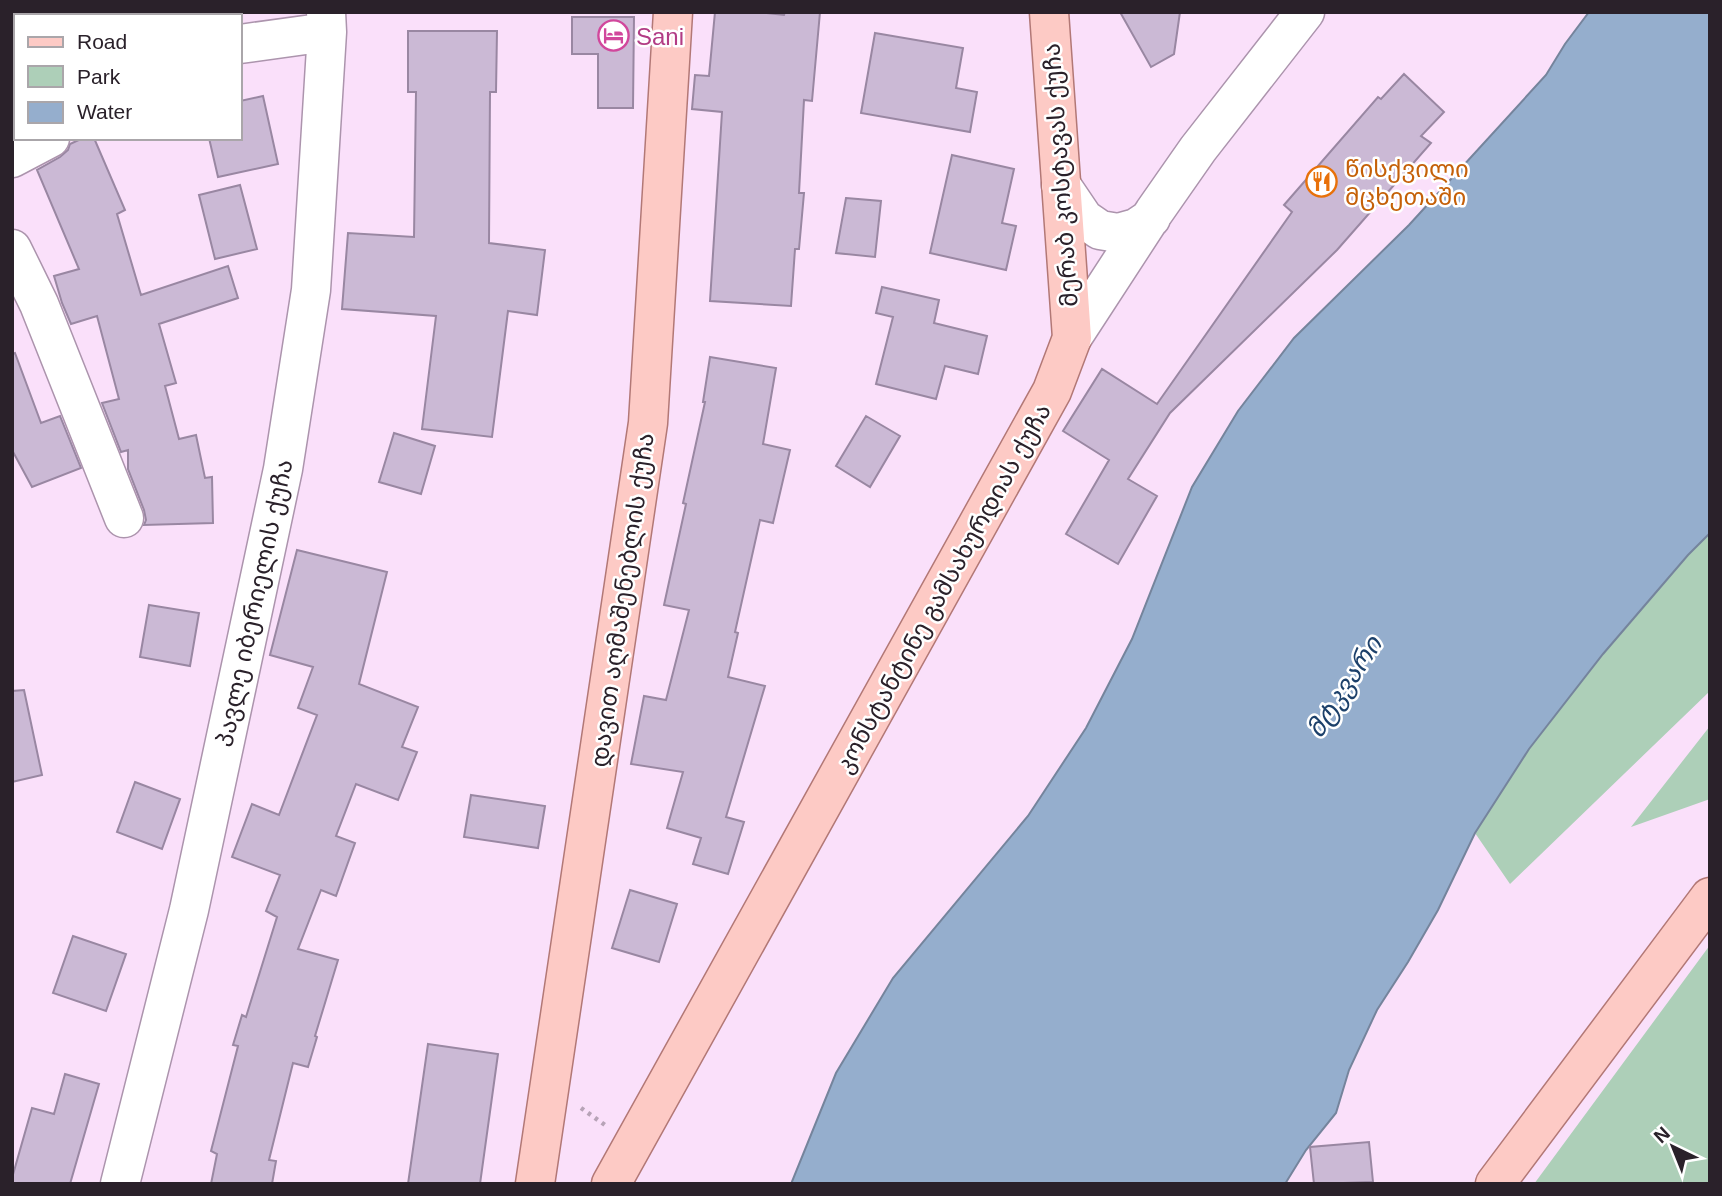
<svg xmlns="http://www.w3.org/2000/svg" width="1722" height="1196" viewBox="0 0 1722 1196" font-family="Helvetica,'Noto Sans Georgian',sans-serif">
<rect width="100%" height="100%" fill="#fae0fa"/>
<path fill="#adcfb8" d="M 1710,533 L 1710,691 L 1510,884 L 1475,833 L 1529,749 L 1603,654 L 1688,555 Z
M 1710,726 L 1710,799 L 1631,827 Z
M 1710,945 L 1710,1184 L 1534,1184 Z"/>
<path fill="#95aecd" stroke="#75849c" stroke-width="2" d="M 1589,12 L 1710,12 L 1710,533 L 1688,555 L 1603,654 L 1529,749 L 1475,833 L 1438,910 L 1408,962 L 1377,1010 L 1349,1070 L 1336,1113 L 1306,1150 L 1285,1184 L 791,1184 L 836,1073 L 893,978 L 1028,816 L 1086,728 L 1132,639 L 1192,487 L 1238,411 L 1294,338 L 1409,225 L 1546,75 L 1565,44 Z"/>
<path fill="#cbb9d5" stroke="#9987a2" stroke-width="2" d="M 715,12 L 757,12 L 784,15 L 785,12 L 820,12 L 812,101 L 804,100 L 799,193 L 804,193 L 799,249 L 795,249 L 791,306 L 710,301 L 722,112 L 692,109 L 695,75 L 709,76 Z
M 1120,12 L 1180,12 L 1174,54 L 1151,67 Z
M 572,17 L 634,17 L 633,108 L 598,108 L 598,54 L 572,54 Z
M 408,31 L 497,31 L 496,92 L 490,92 L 489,243 L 545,250 L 537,315 L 508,311 L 492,437 L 422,429 L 436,316 L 342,309 L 348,233 L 414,237 L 416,92 L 408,92 Z
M 875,33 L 963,48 L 956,88 L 977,92 L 970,132 L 861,113 Z
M 1404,74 L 1444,112 L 1421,136 L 1431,143 L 1337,250 L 1170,413 L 1128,479 L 1157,496 L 1118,564 L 1066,534 L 1109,460 L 1063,431 L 1102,369 L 1157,404 L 1292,212 L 1284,205 L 1378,97 L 1381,99 Z
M 263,96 L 278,164 L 218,177 L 209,138 L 240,138 L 240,101 Z
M 83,138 L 94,138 L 125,210 L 117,214 L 141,295 L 228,266 L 238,298 L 159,324 L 176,383 L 165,386 L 179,439 L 196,435 L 205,478 L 212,477 L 213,523 L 144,525 L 146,520 L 144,510 L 128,469 L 128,450 L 121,452 L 102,403 L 119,399 L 97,316 L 71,324 L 62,303 L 54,276 L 79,269 L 37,170 L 60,157 L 68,150 L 70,144 Z
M 952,155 L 1014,169 L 1002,223 L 1016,226 L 1006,270 L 930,253 Z
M 240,185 L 257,249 L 215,259 L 199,195 Z
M 846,198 L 881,201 L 875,257 L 836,253 Z
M 882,287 L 939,300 L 934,323 L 987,336 L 978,374 L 945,366 L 936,399 L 876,384 L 893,317 L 876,313 Z
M 15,353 L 41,423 L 60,416 L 81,468 L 32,487 L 12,450 L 12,354 Z
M 710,357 L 776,368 L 763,444 L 790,450 L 773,523 L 760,520 L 735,632 L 738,633 L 728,677 L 765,686 L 726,817 L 744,822 L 728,874 L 693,864 L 701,838 L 667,828 L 683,772 L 631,764 L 644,696 L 666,700 L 689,610 L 664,605 L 686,504 L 683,503 L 705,402 L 703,402 Z
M 866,416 L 900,436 L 870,487 L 836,466 Z
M 394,433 L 435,446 L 421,494 L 379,482 Z
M 297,550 L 387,572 L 359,684 L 418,707 L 402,747 L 417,752 L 398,800 L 356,784 L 336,836 L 355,843 L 336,896 L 321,890 L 298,949 L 338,960 L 315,1036 L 317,1037 L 308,1067 L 293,1063 L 269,1160 L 276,1161 L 272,1184 L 211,1184 L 217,1154 L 211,1151 L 238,1046 L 233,1045 L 242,1015 L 246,1017 L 277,917 L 266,911 L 280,875 L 232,857 L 252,804 L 279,815 L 317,715 L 298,708 L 313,667 L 270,655 Z
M 149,605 L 199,613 L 190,666 L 140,657 Z
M 24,690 L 42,775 L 12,782 L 12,691 Z
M 135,782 L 180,799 L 162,849 L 117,832 Z
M 471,795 L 545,806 L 538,848 L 464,837 Z
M 630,890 L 677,904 L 659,962 L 612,948 Z
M 73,936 L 126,954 L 106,1011 L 53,993 Z
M 428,1044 L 498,1054 L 480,1184 L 408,1184 Z
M 65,1074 L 99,1084 L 70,1184 L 12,1184 L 12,1178 L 32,1108 L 54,1114 Z
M 1369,1142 L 1373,1182 L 1314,1184 L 1310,1147 Z"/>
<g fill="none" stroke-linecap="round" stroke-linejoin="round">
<defs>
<path id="minor" d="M 240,44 L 327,32
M 12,158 L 50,138
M 1061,185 L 1084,219 L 1100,230 L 1118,233 L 1136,228 L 1151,218
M 12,249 L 39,304 L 124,518
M 1072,338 L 1154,212 L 1198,149 L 1305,12
M 120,1184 L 189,910 L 283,469 L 311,290 L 327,32 L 326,12"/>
<path id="major" d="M 535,1184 L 648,423 L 673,12
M 611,1184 L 1052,391 L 1072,338 L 1049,12
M 1495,1184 L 1710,897"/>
</defs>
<use href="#minor" stroke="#ac94ad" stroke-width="41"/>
<use href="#major" stroke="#b27876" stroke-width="41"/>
<path stroke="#b7a3b7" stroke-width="4.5" stroke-dasharray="3.5 5" stroke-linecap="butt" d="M 581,1108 L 605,1125"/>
<use href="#minor" stroke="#fff" stroke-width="38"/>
<use href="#major" stroke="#fdcac5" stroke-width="38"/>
</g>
<defs>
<symbol id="hotel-ring" viewBox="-11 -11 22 22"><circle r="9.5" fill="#fff" stroke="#d1479c" stroke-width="1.5"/><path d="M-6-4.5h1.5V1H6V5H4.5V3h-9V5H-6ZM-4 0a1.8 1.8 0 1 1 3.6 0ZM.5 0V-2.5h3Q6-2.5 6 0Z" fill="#d1479c"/></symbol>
<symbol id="restaurant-ring" viewBox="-11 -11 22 22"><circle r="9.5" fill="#fff" stroke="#e8710a" stroke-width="1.5"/><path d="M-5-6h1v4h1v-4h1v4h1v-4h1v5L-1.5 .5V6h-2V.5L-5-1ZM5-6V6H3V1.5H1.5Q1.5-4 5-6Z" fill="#e8710a"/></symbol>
</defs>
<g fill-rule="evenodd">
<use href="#hotel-ring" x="596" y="18" width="35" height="35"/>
<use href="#restaurant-ring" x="1304" y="164" width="35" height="35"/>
</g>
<g text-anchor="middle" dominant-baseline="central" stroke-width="5" stroke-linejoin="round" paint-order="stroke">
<g font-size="24" fill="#b23c85" stroke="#fff" text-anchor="start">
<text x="636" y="36">Sani</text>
</g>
<g font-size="24" fill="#c56008" stroke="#fff" text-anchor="start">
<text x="1345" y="168">წისქვილი<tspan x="1345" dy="28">მცხეთაში</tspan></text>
</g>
<g font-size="24" fill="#2a212a" stroke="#fff">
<text transform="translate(1060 175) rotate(-94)">მერაბ კოსტავას ქუჩა</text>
<text transform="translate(943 588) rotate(-61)">კონსტანტინე გამსახურდიას ქუჩა</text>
<text transform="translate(622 600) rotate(-82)">დავით აღმაშენებლის ქუჩა</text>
<text transform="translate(254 603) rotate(-78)">პავლე იბერიელის ქუჩა</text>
</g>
<g font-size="26" font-style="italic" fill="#1c406a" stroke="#fff">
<text transform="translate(1344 687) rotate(-57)">მტკვარი</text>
</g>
</g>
<rect width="1722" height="1196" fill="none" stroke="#2a212a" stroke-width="28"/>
<rect x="14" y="14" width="228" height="126" fill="#ffffff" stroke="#aaa6aa" stroke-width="2"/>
<rect x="28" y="37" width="35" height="10" fill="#fdcac5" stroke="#aaa6aa" stroke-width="2"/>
<text x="77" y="49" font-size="21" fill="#2a212a">Road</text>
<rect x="28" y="66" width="35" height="21" fill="#adcfb8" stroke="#aaa6aa" stroke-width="2"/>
<text x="77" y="84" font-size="21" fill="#2a212a">Park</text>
<rect x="28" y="102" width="35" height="21" fill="#95aecd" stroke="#aaa6aa" stroke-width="2"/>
<text x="77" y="119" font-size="21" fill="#2a212a">Water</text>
<g transform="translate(1673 1147) rotate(317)" stroke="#ffffff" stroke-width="5" paint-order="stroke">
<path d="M0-5L12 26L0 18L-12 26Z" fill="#2a212a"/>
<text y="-10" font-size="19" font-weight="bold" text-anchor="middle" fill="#2a212a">N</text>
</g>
</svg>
